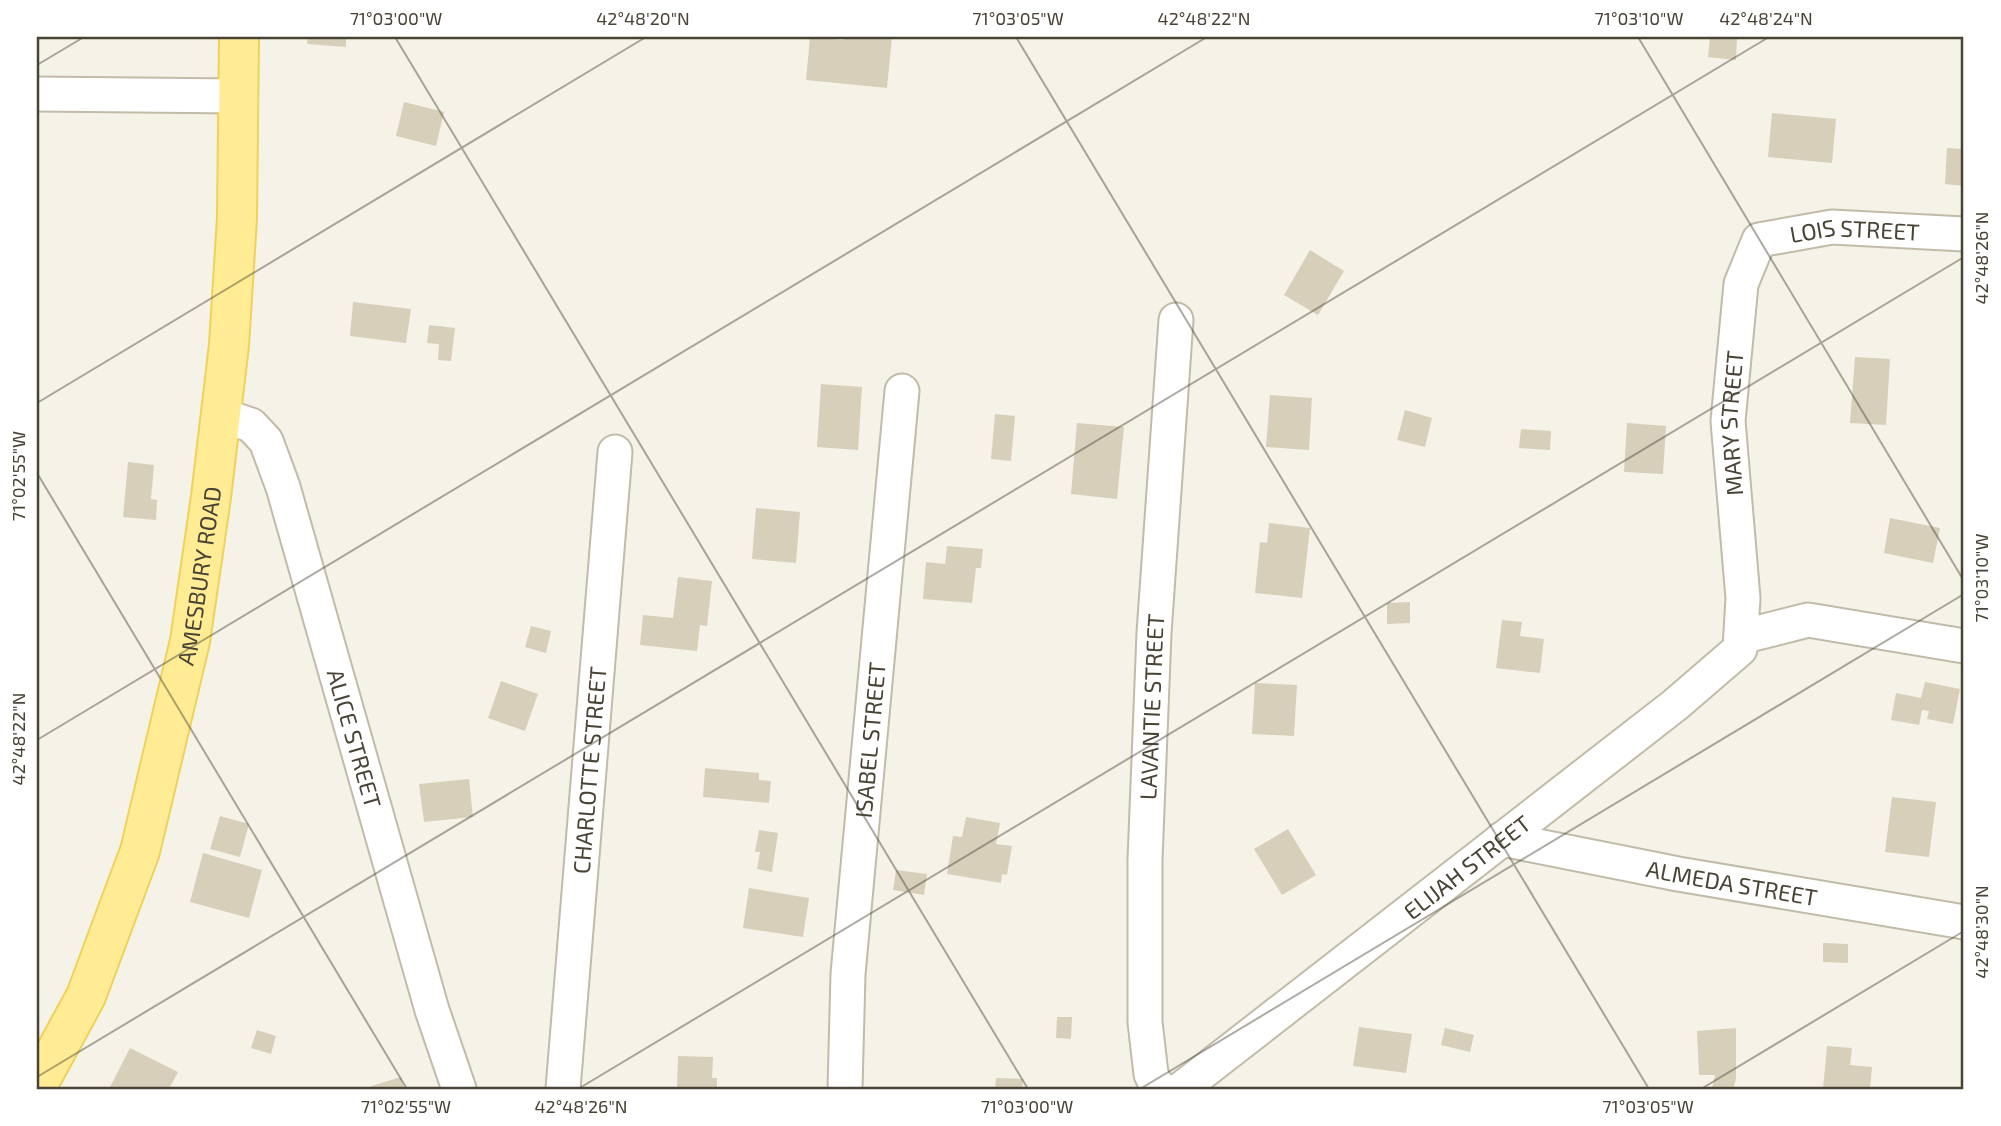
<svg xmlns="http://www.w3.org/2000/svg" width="2001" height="1126" viewBox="0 0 2001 1126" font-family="'Exo 2',sans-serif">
<rect width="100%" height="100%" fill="#f5f2e7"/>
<path fill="#d8cfbb" d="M 308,37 L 346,37 L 346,47 L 307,44 Z
M 810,37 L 843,40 L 844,37 L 892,37 L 887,88 L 806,80 Z
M 1710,37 L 1737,37 L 1736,60 L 1708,57 Z
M 404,102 L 444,112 L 436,146 L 396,136 Z
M 1772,113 L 1836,119 L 1832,163 L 1768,157 Z
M 1947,148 L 1964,149 L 1964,186 L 1945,184 Z
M 1310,250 L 1344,271 L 1318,315 L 1284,295 Z
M 353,302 L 411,309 L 406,343 L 350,336 Z
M 429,325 L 455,328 L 451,361 L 438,360 L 439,344 L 427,343 Z
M 1855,357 L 1890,359 L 1886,425 L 1850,423 Z
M 821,384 L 862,387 L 858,450 L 817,447 Z
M 1270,395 L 1312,398 L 1309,450 L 1266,447 Z
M 1405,410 L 1432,418 L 1425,447 L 1397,440 Z
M 995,414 L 1015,416 L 1011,461 L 991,459 Z
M 1077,423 L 1124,427 L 1117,499 L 1071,494 Z
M 1627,423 L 1666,426 L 1663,474 L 1624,472 Z
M 1521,429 L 1551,431 L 1550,450 L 1519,448 Z
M 128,462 L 154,465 L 151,499 L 157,500 L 156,520 L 123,517 Z
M 756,508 L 800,512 L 796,563 L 752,559 Z
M 1890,518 L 1940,528 L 1933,563 L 1884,553 Z
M 1269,523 L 1310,528 L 1302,598 L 1255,593 L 1260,542 L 1267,543 Z
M 947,546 L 983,549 L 981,568 L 976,568 L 972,603 L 923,599 L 926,562 L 945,564 Z
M 678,577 L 712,581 L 707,626 L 700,625 L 697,651 L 640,645 L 643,615 L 673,618 Z
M 1410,602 L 1410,623 L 1387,624 L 1387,603 Z
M 1502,620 L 1522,622 L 1520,636 L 1544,639 L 1540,673 L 1496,668 Z
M 531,626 L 551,631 L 546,653 L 525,647 Z
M 501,681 L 538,694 L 525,731 L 488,718 Z
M 1925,682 L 1960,689 L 1953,724 L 1927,719 L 1929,711 L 1922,710 L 1919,725 L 1891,720 L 1896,693 L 1921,698 Z
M 1255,683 L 1297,685 L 1294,736 L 1252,734 Z
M 705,768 L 759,773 L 759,780 L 771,781 L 769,803 L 703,797 Z
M 469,779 L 473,817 L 424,822 L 419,784 Z
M 1892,797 L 1936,802 L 1929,857 L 1885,852 Z
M 220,816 L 249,824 L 240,857 L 210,849 Z
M 966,817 L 1000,823 L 996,844 L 1012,846 L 1007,875 L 1002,874 L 1001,883 L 947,874 L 953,836 L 962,837 Z
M 1288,829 L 1316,875 L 1282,895 L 1254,849 Z
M 759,830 L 778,833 L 772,872 L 757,869 L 760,852 L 755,852 Z
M 203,853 L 262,870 L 249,918 L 190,902 Z
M 896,870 L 927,874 L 924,895 L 893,890 Z
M 749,888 L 809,898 L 803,937 L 743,928 Z
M 1823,943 L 1848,944 L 1848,963 L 1823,962 Z
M 1057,1017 L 1072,1017 L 1071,1039 L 1056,1038 Z
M 1359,1027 L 1412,1034 L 1406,1073 L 1353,1066 Z
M 1445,1028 L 1474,1035 L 1470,1052 L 1441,1045 Z
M 1736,1028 L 1736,1079 L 1733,1089 L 1712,1089 L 1715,1075 L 1699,1075 L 1697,1031 Z
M 257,1030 L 276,1036 L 271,1054 L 251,1048 Z
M 1827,1046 L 1852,1048 L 1850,1065 L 1872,1067 L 1870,1089 L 1823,1089 Z
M 130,1048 L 178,1072 L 169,1089 L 109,1089 Z
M 678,1056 L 713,1057 L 712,1078 L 717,1078 L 717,1089 L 677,1089 Z
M 401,1077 L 404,1089 L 362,1089 Z
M 996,1078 L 1023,1079 L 1022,1089 L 995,1089 Z"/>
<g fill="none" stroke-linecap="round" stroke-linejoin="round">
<defs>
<g id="minor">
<path d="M 37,94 L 238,96"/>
<path id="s1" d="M 221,415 L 251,425 L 266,441 L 283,487 L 432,1010 L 459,1089"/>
<path d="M 1741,637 L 1808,620 L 1964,646"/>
<path id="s2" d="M 1502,839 L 1678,874 L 1964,922"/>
<path id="s3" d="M 563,1089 L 615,452"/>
<path id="s4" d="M 845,1089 L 848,974 L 902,391"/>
<path id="s5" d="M 1162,1089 L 1156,1085 L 1151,1074 L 1145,1022 L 1145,860 L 1154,633 L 1176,320"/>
<path id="s6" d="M 1181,1089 L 1675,705 L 1740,649 L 1743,598 L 1728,421 L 1741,284 L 1759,240 L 1832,227 L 1964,234"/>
</g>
<g id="major">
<path id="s7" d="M 37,1086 L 86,996 L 140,851 L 190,641 L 211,497 L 229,345 L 237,218 L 239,37"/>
</g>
</defs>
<use href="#minor" stroke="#c1bba8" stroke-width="37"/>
<use href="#major" stroke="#efd25a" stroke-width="42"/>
<use href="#minor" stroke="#fff" stroke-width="33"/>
<use href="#major" stroke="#ffec95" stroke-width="38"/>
</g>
<path fill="none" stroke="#494335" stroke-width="2" stroke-opacity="0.45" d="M 395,37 L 1028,1089M 1016,37 L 1649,1089M 1638,37 L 1964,581M 37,65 L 84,37M 37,403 L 646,37M 37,473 L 407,1089M 37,740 L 1207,37M 37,1077 L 1769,37M 578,1089 L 1964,257M 1140,1089 L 1964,594M 1701,1089 L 1964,931"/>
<g text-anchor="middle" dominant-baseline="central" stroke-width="7" stroke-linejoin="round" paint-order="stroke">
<g font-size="23" fill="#494335" stroke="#fff">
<text stroke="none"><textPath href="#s6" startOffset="1222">LOIS STREET</textPath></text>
<text stroke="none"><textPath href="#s6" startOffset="938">MARY STREET</textPath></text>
<text stroke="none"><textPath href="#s7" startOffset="539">AMESBURY ROAD</textPath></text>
<text stroke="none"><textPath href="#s5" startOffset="387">LAVANTIE STREET</textPath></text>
<text stroke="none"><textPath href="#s1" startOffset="364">ALICE STREET</textPath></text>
<text stroke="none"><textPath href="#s4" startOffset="350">ISABEL STREET</textPath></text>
<text stroke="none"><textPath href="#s3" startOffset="320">CHARLOTTE STREET</textPath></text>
<text stroke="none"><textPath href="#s6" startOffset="362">ELIJAH STREET</textPath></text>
<text stroke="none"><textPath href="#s2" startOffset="234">ALMEDA STREET</textPath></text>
</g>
</g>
<rect width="2001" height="1126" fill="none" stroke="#ffffff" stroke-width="77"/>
<rect x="38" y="38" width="1924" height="1050" fill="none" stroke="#494335" stroke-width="2.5"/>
<g font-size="18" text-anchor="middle" fill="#494335">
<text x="396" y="25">71°03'00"W</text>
<text x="643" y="25">42°48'20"N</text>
<text x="1018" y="25">71°03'05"W</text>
<text x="1204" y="25">42°48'22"N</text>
<text x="1639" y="25">71°03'10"W</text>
<text x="1766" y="25">42°48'24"N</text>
<text transform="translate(1982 258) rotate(-90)" y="6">42°48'26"N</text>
<text transform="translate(19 476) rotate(-90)" y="6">71°02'55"W</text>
<text transform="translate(1982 578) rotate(-90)" y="6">71°03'10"W</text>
<text transform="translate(19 739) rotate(-90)" y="6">42°48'22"N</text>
<text transform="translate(1982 932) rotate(-90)" y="6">42°48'30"N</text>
<text x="406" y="1113">71°02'55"W</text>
<text x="581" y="1113">42°48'26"N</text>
<text x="1027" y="1113">71°03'00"W</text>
<text x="1648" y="1113">71°03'05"W</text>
</g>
</svg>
